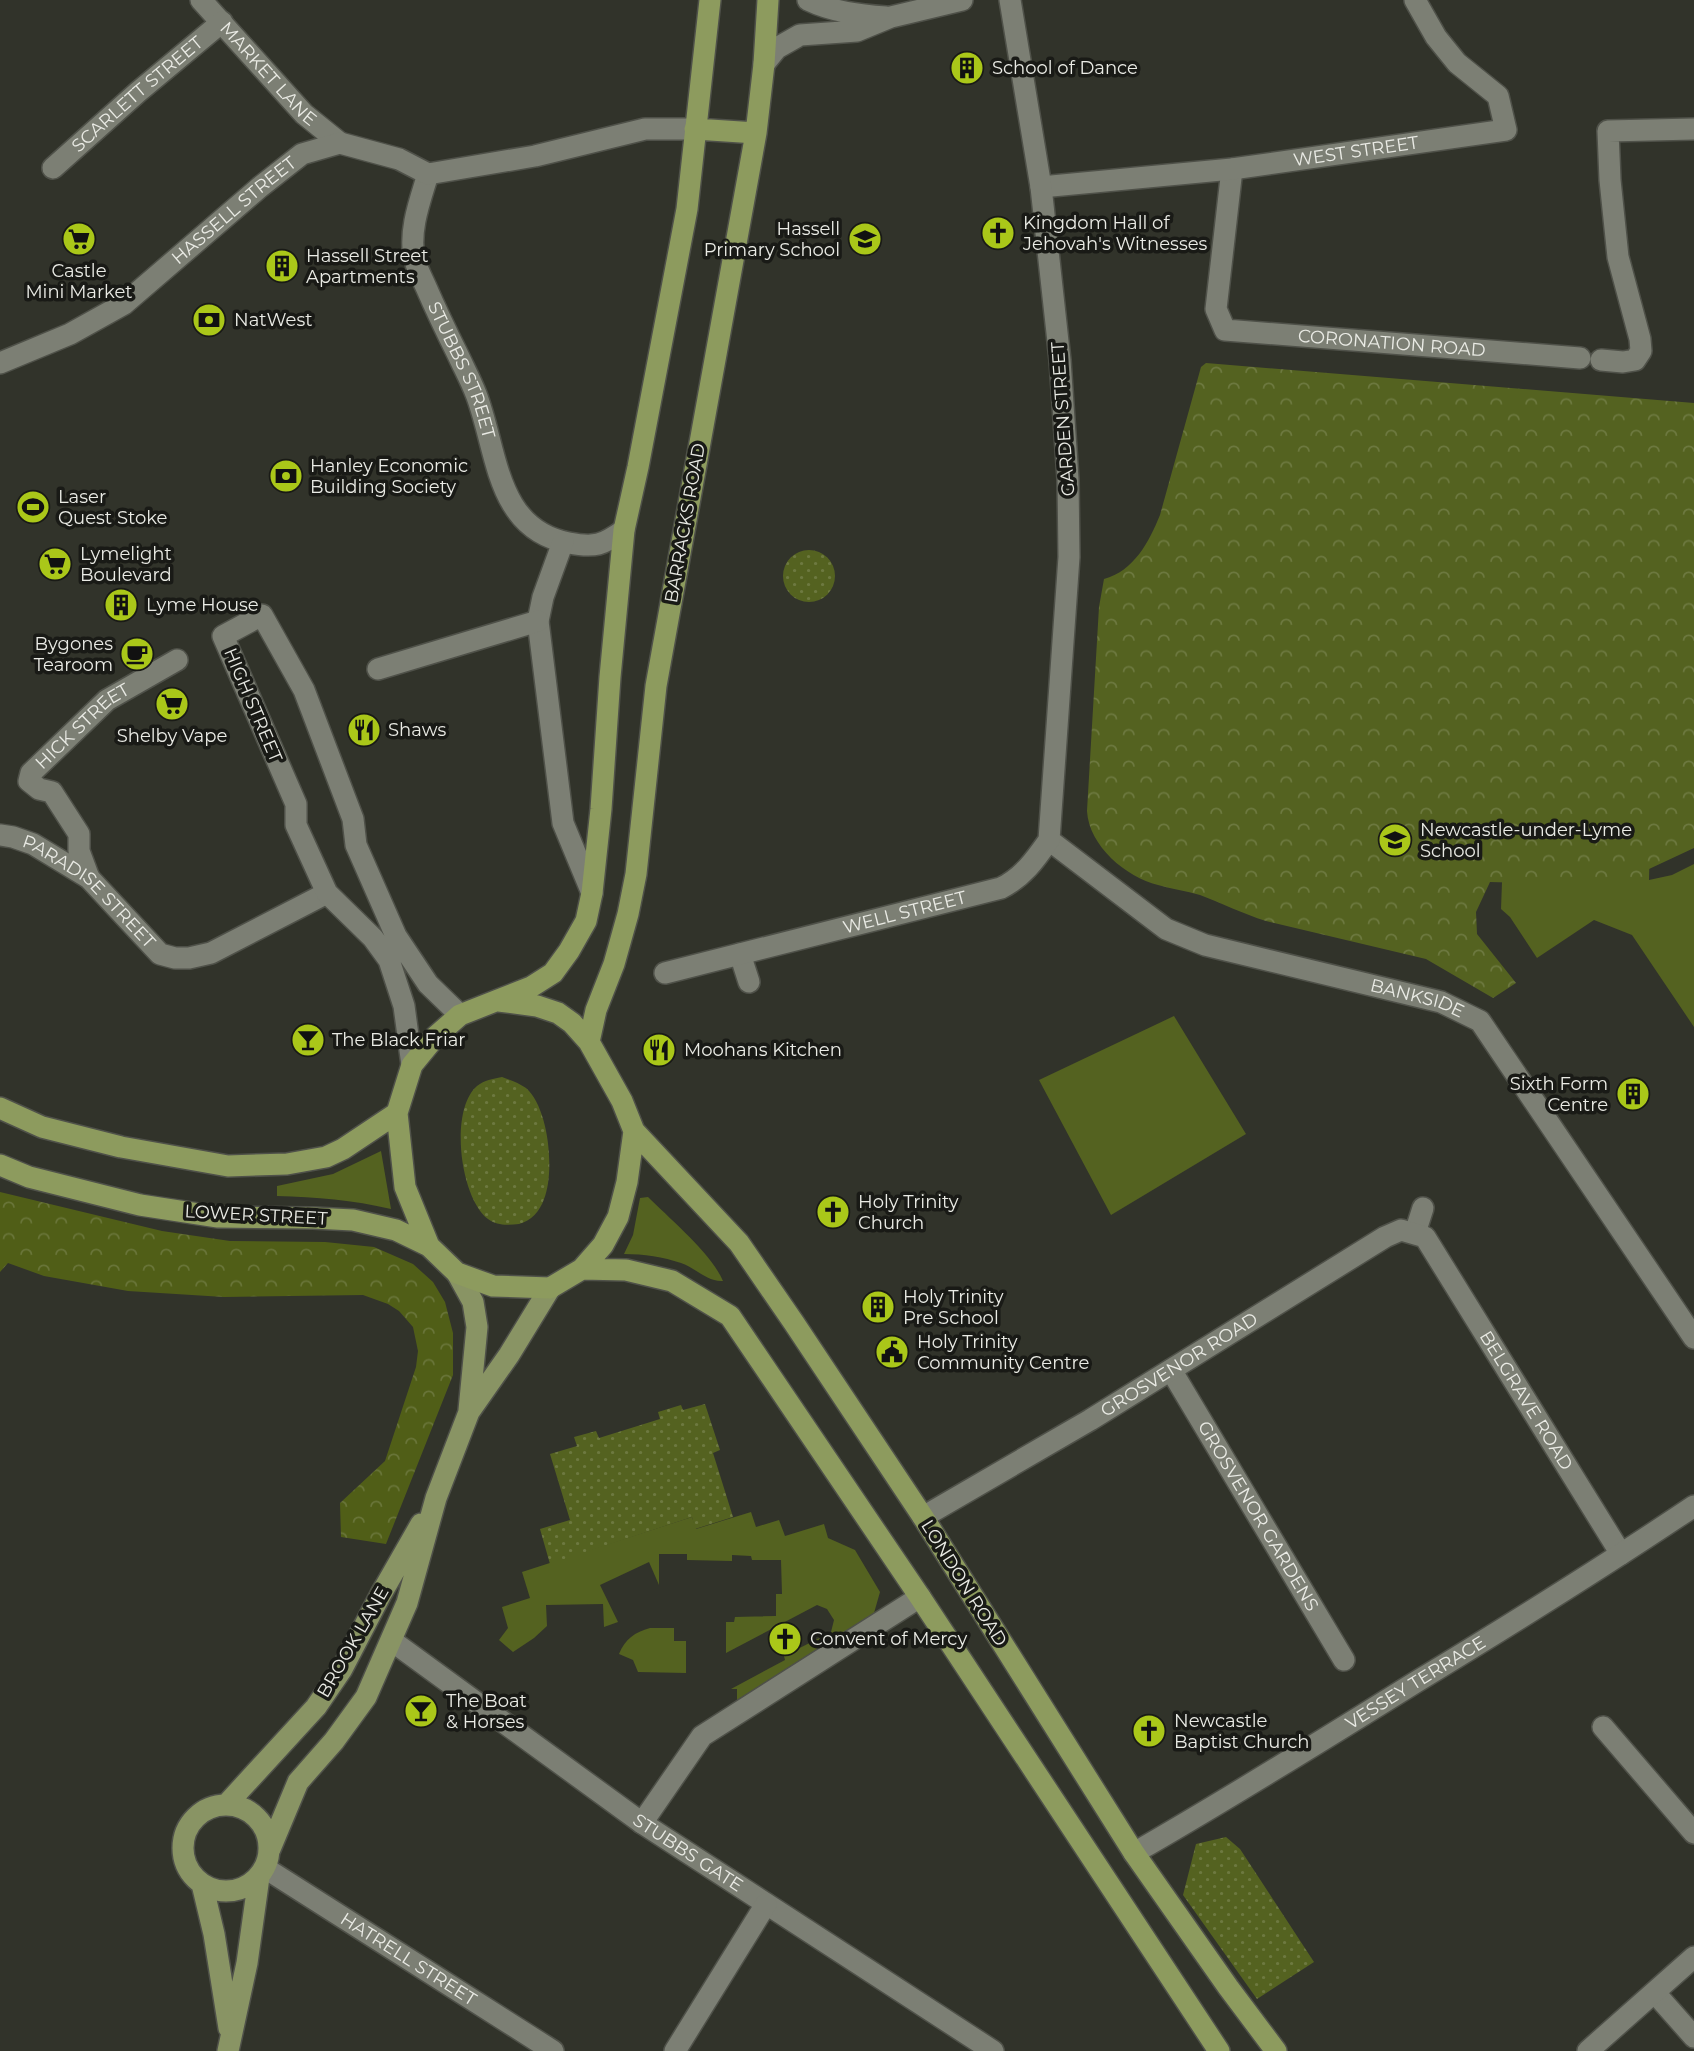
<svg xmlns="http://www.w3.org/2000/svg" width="1694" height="2051" viewBox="0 0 1694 2051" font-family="Montserrat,sans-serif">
<defs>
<pattern id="forest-crowns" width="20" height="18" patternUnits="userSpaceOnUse" patternTransform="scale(1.75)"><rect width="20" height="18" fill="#505e17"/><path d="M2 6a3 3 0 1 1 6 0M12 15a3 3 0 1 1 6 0" fill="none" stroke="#697539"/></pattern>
<pattern id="park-crowns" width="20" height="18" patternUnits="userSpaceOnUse" patternTransform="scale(1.75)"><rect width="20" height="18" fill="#546220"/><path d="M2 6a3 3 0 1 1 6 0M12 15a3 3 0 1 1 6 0" fill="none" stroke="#6d7940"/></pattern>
<pattern id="garden-dots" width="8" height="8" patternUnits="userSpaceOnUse" patternTransform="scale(1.75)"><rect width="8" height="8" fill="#546220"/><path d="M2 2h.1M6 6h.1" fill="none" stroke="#6d7940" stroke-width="1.8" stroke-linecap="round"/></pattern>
</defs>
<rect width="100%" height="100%" fill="#31332a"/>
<path fill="#546220" d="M 1651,797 L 1649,880 L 1672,875 L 1694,864 L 1694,1027 L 1632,935 L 1594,920 L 1537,958 L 1510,917 L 1501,909 L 1502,882 L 1490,882 Z
M 1174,1016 L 1246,1134 L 1111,1215 L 1039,1080 Z
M 381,1151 L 391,1209 C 353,1200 316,1197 277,1196 L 277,1186 L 333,1174 Z
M 648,1197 C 670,1219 711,1253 723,1281 C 707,1282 696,1268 681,1263 C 663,1257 644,1254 624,1254 L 633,1235 L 640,1198 Z
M 751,1512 L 756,1527 L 779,1520 L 785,1536 L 824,1524 L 828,1538 L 855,1550 L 880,1592 L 874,1613 L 737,1700 L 737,1689 L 731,1689 L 785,1660 L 784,1656 L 831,1632 L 834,1620 L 827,1609 L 817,1605 L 726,1653 L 726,1622 L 734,1622 L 735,1617 L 776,1616 L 776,1594 L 782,1594 L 781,1560 L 752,1560 L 751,1556 L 732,1555 L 732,1561 L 687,1560 L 687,1554 L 659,1554 L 659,1585 L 649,1562 L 600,1585 L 618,1622 L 604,1627 L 603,1604 L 546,1605 L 547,1626 L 534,1638 L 513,1652 L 499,1640 L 508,1628 L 502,1607 L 530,1598 L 522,1572 L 692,1517 L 696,1529 Z
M 650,1628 L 674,1628 L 674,1641 L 686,1641 L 686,1673 L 638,1672 L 633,1660 L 619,1654 C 625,1639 635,1632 650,1628 Z"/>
<path fill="url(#forest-crowns)" d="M 0,1192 L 162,1231 L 230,1241 L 325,1242 L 374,1247 L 413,1264 L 433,1282 L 445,1302 L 453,1333 L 453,1375 L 386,1544 L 341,1537 L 340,1503 L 385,1461 L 416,1367 L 418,1351 L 413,1327 L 399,1311 L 388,1304 L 363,1295 L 224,1297 L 128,1291 L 44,1276 L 8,1263 L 0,1272 Z"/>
<path fill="url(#park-crowns)" d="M 1206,363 L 1694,403 L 1694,848 L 1649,869 L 1648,886 L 1490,882 L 1476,912 L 1477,934 L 1516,983 L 1493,998 L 1426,959 L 1266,921 C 1243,914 1222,903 1200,895 C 1186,891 1172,889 1158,885 C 1126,877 1089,846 1087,811 L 1099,607 L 1104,579 C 1134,571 1149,542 1160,515 L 1201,367 Z"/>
<path fill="url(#garden-dots)" d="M783 576a26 26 0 1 1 52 0a26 26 0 1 1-52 0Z
M 502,1077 C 510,1080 519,1083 526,1088 C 549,1108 555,1172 544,1199 C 540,1211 531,1221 519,1224 C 508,1225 497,1226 488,1219 C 460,1198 449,1110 477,1086 C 485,1080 492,1079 502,1077 Z
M 705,1404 L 720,1450 L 713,1453 L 733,1517 L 695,1529 L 692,1517 L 550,1564 L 540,1529 L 570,1520 L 550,1454 L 577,1446 L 574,1437 L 596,1431 L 599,1438 L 660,1419 L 658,1412 L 681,1405 L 683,1410 Z
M 1226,1837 L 1240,1849 L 1314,1962 L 1257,1999 L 1183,1895 L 1196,1844 Z"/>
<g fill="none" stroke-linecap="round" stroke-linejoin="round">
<defs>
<g id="minor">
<path id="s1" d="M 201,0 L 304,114 L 340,143"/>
<path id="s2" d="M 53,168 L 138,92 L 222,22"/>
<path id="s3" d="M 1232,169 L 1216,309 L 1225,330 L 1580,358"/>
<path id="s4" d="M 428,174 C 420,201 409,229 414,257 C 416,267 422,278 426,287 C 436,310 447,333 458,355 C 464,368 471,381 476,394 C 498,451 495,529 569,543 C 595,548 603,545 624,530"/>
<path id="s5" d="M 1041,187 L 1232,169 L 1506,130 L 1498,96 L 1457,63 L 1436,37 L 1415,0"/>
<path d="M 1601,360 L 1623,362 L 1635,360 L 1641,351 L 1640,339 L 1618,257 L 1610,180 L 1608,131 L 1694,129"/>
<path id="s6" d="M 0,363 L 70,334 L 124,304 L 260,187 L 302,154 L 340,143 L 399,159 L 428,174 L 535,156 L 645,129 L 695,129"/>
<path d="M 563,542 L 543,597 L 538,621 L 563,823 L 592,893"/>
<path d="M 378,669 L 538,621"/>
<path id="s7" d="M 0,835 L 13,837 L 33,844 L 89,878 L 160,954 L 175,958 L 189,958 L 211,953 L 327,893"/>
<path id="s8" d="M 1049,840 L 1166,929 L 1205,945 L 1441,1002 L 1480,1021 L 1694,1338"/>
<path id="s9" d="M 89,878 L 79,851 L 79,834 L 52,792 L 39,789 L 29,781 L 31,773 L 107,700 L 177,660"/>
<path d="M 740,954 L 749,982"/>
<path id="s10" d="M 665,973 L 1001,888 C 1023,877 1035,860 1049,840 L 1069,557 L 1068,479 L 1060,360 L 1041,187 L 1010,0"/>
<path d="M 412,1065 L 404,1006 L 389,960 L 373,938 L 327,893 L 296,825 L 296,804 L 223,636 L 262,615 L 304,690 L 353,819 L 356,845 L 396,936 L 428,984 L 460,1015"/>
<path d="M 1415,1233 L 1423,1208"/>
<path id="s11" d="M 1171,1370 L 1344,1660"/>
<path id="s12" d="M 923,1517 L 1090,1420 L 1385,1237 L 1401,1230 L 1425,1237 L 1621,1554"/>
<path id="s13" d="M 392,1641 L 642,1823 L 993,2051"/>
<path d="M 1603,1727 L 1694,1833"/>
<path d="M 642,1823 L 702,1736 L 920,1597"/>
<path id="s14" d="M 1134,1853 C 1230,1798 1323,1740 1416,1682 C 1510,1625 1603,1567 1694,1506"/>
<path id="s15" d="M 265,1868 L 553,2051"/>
<path d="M 1655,1993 L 1694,2037"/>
<path d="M 675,2051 L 766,1904"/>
<path d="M 1588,2051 L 1694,1957"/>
</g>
<path id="tertiary" d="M 808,0 C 833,12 859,15 886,17
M 764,64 L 777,48 L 800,35 L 857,31 L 891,17 L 962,0"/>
<path id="primary" d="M 457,1273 L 473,1302 L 477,1327 L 469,1410
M183 1848a43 43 0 1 1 86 0a43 43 0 1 1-86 0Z
M 226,1805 L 316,1707 L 342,1669 L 381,1594 L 421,1524
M 270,1849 L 298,1782 L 334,1741 L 366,1697 L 407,1603 L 436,1498 L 469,1412 L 509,1355 L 550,1288
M 202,1884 L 214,1934 L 229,2028
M 228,2051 L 247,1963 L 259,1877"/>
<path id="trunk" d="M 695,129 L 756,133
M 499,1001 L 537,1006 L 558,1013 L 572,1023 L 589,1042 L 622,1101 L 634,1131 L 627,1182 L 618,1217 L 603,1245 L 582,1269 L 550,1288 L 493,1286 L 457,1273 L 429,1246 L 405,1187 L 397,1113 L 412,1065 L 435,1037 L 460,1015 L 531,987 L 553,973 L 569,951 L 586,921 L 592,893 L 601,809 L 610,677 L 624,530 L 638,467 L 687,209 L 710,0
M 589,1042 L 596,1010 L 614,964 L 628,914 L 636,874 L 656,686 L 756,133 L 764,64 L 768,0
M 0,1108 L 42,1127 L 121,1147 L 228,1166 L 287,1164 L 326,1157 L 343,1149 L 397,1113
M 634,1131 L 739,1243 L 794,1323 L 923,1517 L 1134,1853 L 1228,1987 L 1276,2051
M 0,1165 L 29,1177 L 140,1205 L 218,1217 L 313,1218 L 353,1220 L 396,1230 L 429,1246
M 582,1269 L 626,1270 L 672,1281 L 730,1316 L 920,1597 L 1219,2051"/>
</defs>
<use href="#minor" stroke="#4f5149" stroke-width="24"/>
<use href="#tertiary" stroke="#4f5149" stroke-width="24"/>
<use href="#primary" stroke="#4f5149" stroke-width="24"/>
<use href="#trunk" stroke="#4f5149" stroke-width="24"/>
<use href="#minor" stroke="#7c7f74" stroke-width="21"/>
<use href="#tertiary" stroke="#7c7f74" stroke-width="21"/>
<use href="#primary" stroke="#899464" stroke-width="21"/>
<use href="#trunk" stroke="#8d9b5e" stroke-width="21"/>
</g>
<defs>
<symbol id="building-disc" viewBox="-11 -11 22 22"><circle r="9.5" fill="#aac719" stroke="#191a16"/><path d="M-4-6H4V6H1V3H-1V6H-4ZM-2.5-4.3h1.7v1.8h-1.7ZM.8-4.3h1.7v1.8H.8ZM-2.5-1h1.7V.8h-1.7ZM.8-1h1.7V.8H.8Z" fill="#111"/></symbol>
<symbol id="church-disc" viewBox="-11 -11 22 22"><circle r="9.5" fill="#aac719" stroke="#191a16"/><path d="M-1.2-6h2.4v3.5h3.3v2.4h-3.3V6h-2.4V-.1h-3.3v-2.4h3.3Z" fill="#111"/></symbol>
<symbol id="supermarket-disc" viewBox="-11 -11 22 22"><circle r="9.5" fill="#aac719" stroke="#191a16"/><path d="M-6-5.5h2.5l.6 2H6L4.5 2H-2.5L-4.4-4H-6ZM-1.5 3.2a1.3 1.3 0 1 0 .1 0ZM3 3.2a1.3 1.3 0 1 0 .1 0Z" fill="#111"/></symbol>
<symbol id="school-disc" viewBox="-11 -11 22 22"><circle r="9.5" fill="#aac719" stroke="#191a16"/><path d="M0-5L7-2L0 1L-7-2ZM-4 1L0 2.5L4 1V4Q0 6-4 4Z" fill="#111"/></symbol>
<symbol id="bank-disc" viewBox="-11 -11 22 22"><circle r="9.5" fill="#aac719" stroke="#191a16"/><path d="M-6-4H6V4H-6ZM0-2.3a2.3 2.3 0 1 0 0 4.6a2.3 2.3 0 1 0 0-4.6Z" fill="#111"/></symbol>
<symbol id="stadium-disc" viewBox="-11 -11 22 22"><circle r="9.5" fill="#aac719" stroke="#191a16"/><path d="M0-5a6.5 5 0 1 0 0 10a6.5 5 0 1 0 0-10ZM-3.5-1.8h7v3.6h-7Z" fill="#111"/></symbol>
<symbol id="cafe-disc" viewBox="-11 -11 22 22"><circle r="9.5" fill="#aac719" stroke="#191a16"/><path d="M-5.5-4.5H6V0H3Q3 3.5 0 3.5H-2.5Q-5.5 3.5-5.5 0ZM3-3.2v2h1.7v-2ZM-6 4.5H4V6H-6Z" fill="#111"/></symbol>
<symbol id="restaurant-disc" viewBox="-11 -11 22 22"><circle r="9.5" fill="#aac719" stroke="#191a16"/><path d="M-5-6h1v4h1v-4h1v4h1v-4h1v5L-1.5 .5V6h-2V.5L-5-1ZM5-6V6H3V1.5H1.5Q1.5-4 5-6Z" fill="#111"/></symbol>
<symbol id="bar-disc" viewBox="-11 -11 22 22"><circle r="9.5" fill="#aac719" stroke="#191a16"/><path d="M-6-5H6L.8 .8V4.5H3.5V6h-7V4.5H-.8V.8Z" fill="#111"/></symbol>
<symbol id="civic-disc" viewBox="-11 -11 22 22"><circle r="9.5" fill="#aac719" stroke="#191a16"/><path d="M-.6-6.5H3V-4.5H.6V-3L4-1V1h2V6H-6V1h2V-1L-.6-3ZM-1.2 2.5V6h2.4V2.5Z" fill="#111"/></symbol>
</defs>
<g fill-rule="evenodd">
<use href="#building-disc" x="948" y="49" width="38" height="38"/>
<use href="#church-disc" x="979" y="214" width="38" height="38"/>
<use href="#supermarket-disc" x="60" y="220" width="38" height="38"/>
<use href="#school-disc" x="846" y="220" width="38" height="38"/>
<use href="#building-disc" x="263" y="247" width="38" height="38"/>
<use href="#bank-disc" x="190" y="301" width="38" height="38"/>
<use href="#bank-disc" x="267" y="457" width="38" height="38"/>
<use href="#stadium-disc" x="14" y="488" width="38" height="38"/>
<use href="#supermarket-disc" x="36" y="545" width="38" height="38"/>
<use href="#building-disc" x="102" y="586" width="38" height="38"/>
<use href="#cafe-disc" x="118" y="635" width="38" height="38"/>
<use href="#supermarket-disc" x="153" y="685" width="38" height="38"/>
<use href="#restaurant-disc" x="345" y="711" width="38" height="38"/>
<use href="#school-disc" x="1376" y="821" width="38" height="38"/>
<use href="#bar-disc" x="289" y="1021" width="38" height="38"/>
<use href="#restaurant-disc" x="640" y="1031" width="38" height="38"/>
<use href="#building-disc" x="1614" y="1075" width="38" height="38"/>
<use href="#church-disc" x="814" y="1193" width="38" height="38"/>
<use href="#building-disc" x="859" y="1288" width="38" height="38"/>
<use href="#civic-disc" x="873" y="1333" width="38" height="38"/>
<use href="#church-disc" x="766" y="1620" width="38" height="38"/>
<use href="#bar-disc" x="402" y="1692" width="38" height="38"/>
<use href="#church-disc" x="1130" y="1712" width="38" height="38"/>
</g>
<g text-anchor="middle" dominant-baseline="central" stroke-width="7" stroke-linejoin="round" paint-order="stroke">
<g font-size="18" fill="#eaebe5" stroke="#191a16" text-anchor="start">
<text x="992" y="68">School of Dance</text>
<text x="1023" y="223">Kingdom Hall of<tspan x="1023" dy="21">Jehovah's Witnesses</tspan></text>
<text x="840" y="229" text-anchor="end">Hassell<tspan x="840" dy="21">Primary School</tspan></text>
<text x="306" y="256">Hassell Street<tspan x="306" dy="21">Apartments</tspan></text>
<text x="79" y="271" text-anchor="middle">Castle<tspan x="79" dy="21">Mini Market</tspan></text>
<text x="234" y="320">NatWest</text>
<text x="310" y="466">Hanley Economic<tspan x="310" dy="21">Building Society</tspan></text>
<text x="58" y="497">Laser<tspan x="58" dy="21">Quest Stoke</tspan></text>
<text x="80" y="554">Lymelight<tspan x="80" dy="21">Boulevard</tspan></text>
<text x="146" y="605">Lyme House</text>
<text x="113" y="644" text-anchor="end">Bygones<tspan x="113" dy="21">Tearoom</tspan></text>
<text x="388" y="730">Shaws</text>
<text x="172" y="736" text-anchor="middle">Shelby Vape</text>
<text x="1420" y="830">Newcastle-under-Lyme<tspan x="1420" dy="21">School</tspan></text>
<text x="332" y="1040">The Black Friar</text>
<text x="684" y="1050">Moohans Kitchen</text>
<text x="1608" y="1084" text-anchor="end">Sixth Form<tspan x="1608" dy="21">Centre</tspan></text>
<text x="858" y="1202">Holy Trinity<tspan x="858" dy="21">Church</tspan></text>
<text x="903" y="1297">Holy Trinity<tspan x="903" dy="21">Pre School</tspan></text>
<text x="917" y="1342">Holy Trinity<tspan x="917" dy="21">Community Centre</tspan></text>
<text x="810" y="1639">Convent of Mercy</text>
<text x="446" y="1701">The Boat<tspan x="446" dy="21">&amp; Horses</tspan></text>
<text x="1174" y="1721">Newcastle<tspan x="1174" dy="21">Baptist Church</tspan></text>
</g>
<g font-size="18" fill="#eaebe5" stroke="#191a16">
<text stroke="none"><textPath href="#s1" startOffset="100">MARKET LANE</textPath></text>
<text stroke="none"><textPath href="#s2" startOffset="112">SCARLETT STREET</textPath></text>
<text stroke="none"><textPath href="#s5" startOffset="317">WEST STREET</textPath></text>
<text stroke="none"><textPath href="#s6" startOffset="282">HASSELL STREET</textPath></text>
<text stroke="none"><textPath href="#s3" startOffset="331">CORONATION ROAD</textPath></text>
<text stroke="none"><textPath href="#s4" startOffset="208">STUBBS STREET</textPath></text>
<text transform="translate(1063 419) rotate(-94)">GARDEN STREET</text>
<text transform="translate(685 523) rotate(-80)">BARRACKS ROAD</text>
<text transform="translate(253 705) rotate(67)">HIGH STREET</text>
<text stroke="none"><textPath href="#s9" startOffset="200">HICK STREET</textPath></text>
<text stroke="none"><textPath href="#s7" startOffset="108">PARADISE STREET</textPath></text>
<text stroke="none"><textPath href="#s10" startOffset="247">WELL STREET</textPath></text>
<text stroke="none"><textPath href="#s8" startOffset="408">BANKSIDE</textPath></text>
<text transform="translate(256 1215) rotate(3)">LOWER STREET</text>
<text stroke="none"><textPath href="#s12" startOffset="298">GROSVENOR ROAD</textPath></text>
<text stroke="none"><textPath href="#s12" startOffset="775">BELGRAVE ROAD</textPath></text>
<text stroke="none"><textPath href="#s11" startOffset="170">GROSVENOR GARDENS</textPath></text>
<text transform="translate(964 1583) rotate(58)">LONDON ROAD</text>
<text transform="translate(353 1642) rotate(-60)">BROOK LANE</text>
<text stroke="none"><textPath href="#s14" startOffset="329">VESSEY TERRACE</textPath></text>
<text stroke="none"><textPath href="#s13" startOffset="364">STUBBS GATE</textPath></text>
<text stroke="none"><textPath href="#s15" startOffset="170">HATRELL STREET</textPath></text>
</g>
</g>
</svg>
